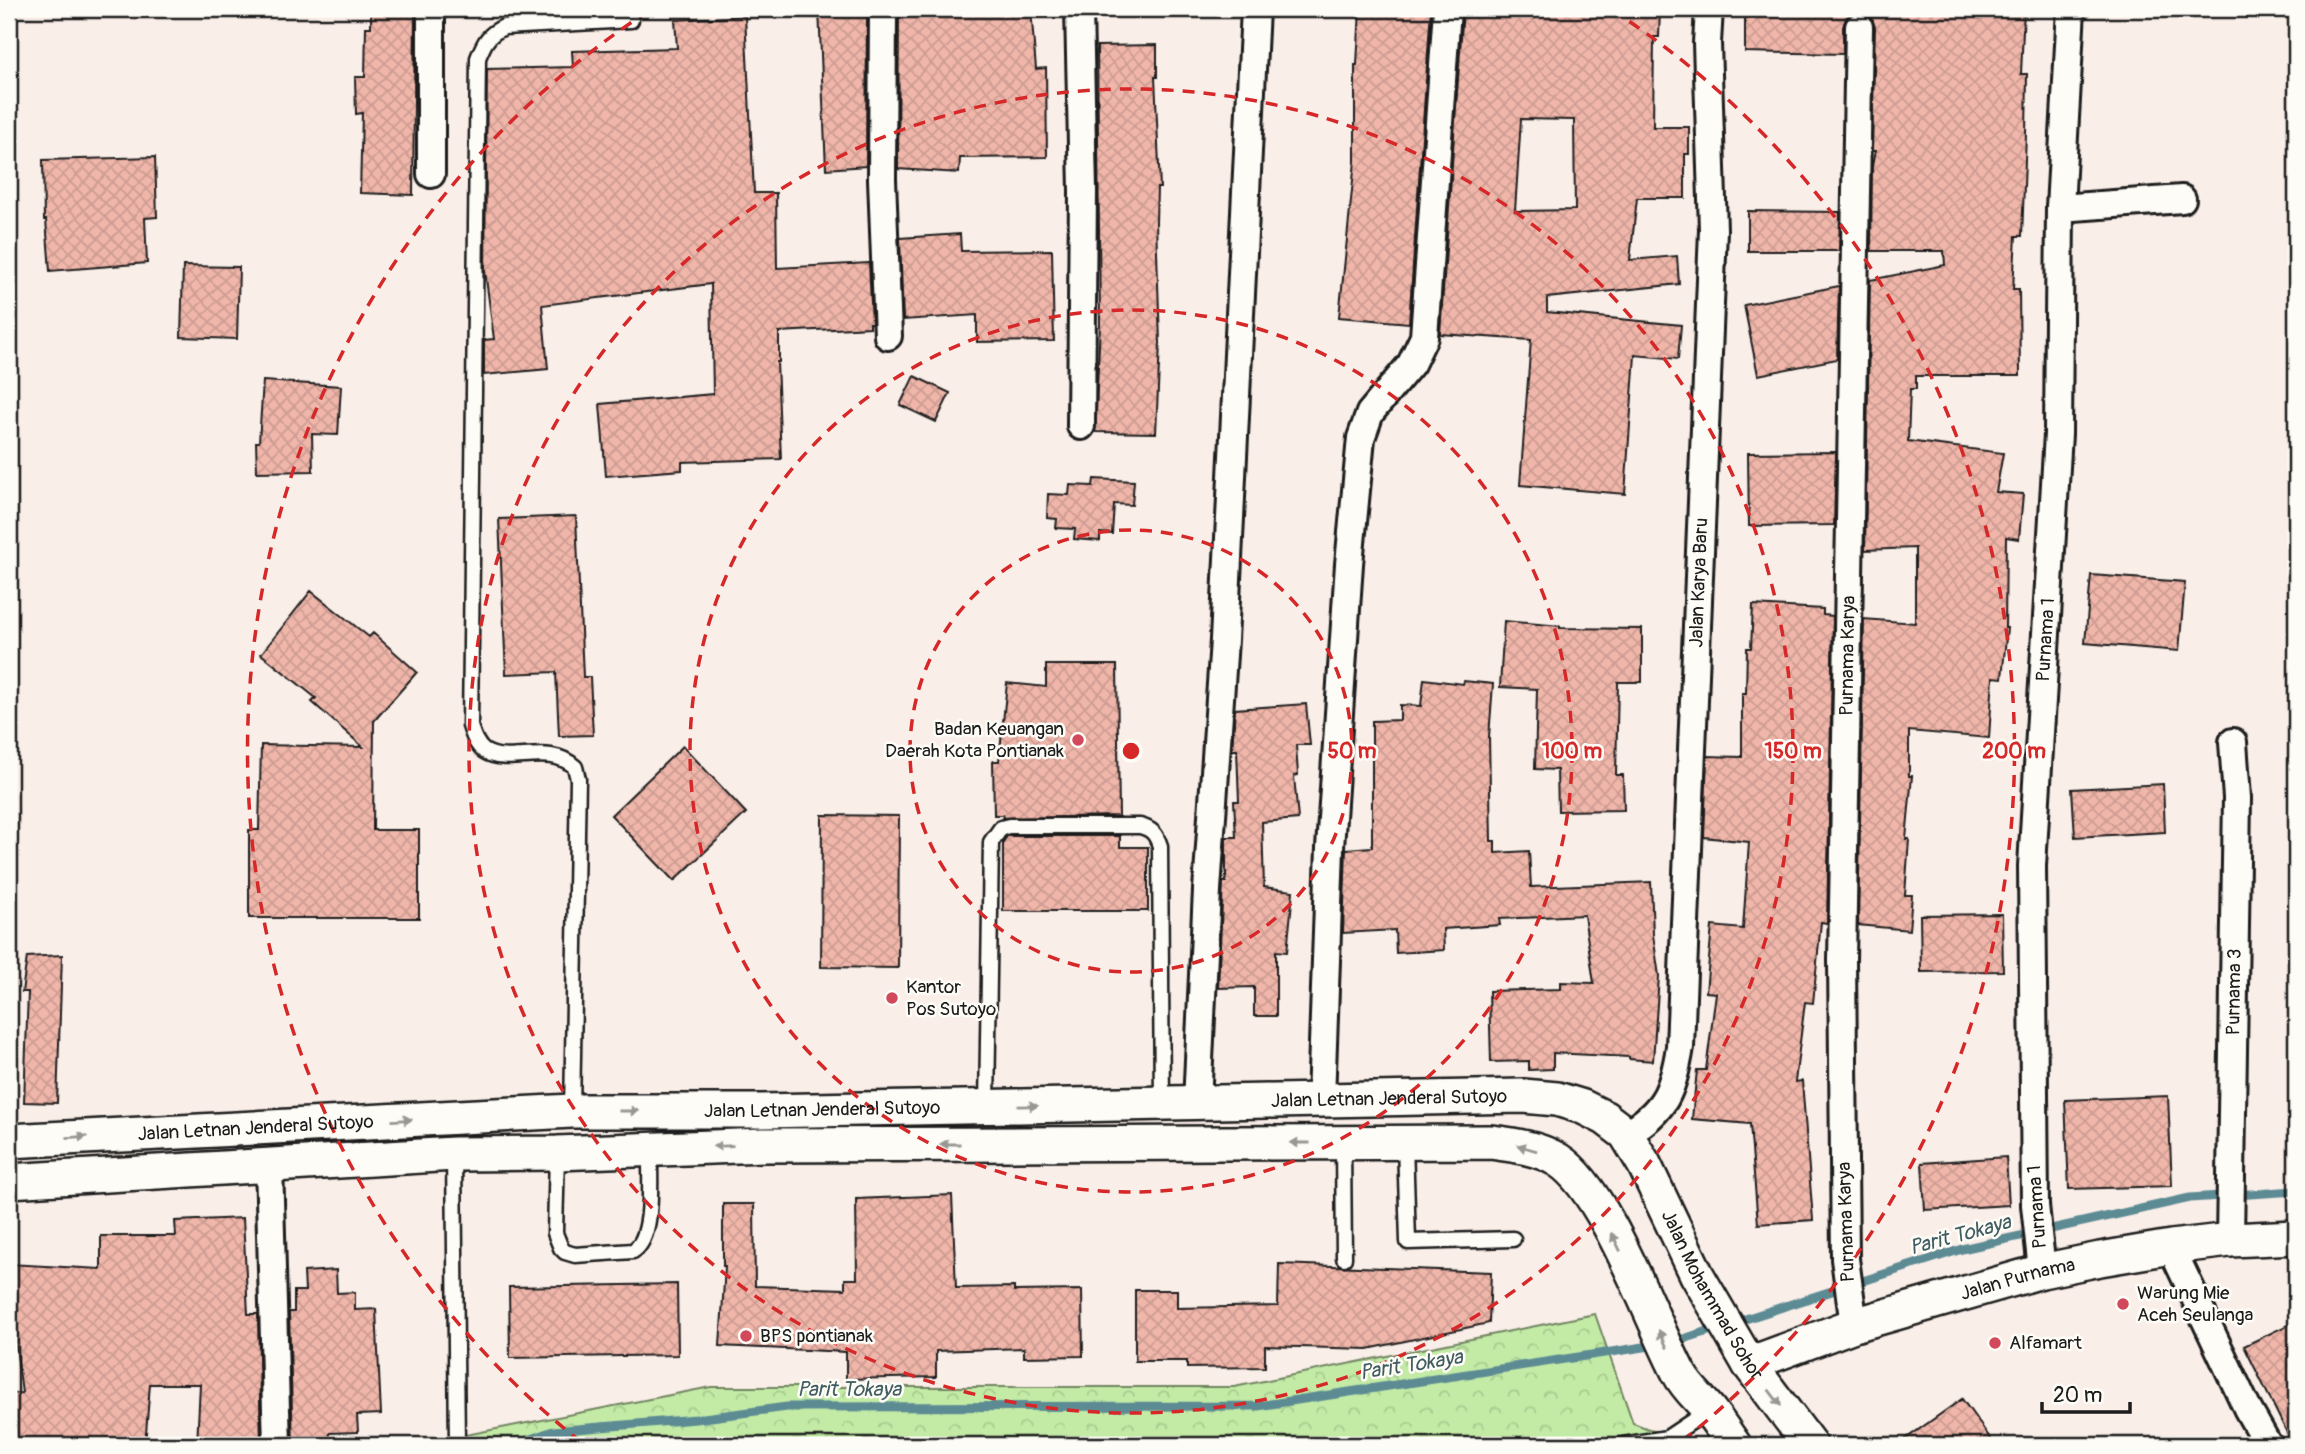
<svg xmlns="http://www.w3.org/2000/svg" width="2305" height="1454" viewBox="0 0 2305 1454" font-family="Pangolin,sans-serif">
<defs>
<pattern id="forest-crowns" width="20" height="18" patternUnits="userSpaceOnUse" patternTransform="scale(1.75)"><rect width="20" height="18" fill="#c3eba6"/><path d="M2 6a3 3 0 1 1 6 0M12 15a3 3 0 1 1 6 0" fill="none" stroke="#a7c98e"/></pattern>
<pattern id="building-cross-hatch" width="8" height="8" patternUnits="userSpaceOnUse" patternTransform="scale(1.75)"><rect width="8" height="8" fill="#f0b6aa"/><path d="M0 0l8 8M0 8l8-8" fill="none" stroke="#cd9c92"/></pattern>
</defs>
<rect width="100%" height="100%" fill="#faeee8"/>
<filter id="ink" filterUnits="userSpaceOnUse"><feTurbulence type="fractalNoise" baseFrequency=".0143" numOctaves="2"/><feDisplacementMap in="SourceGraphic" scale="14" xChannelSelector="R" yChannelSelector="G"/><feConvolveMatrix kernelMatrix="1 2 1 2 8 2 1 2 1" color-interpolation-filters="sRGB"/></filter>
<g filter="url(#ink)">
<path fill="url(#forest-crowns)" stroke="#708461" stroke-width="2" d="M 1595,1314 L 1633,1423 L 1691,1445 L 415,1445 L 711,1387 L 1234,1387 Z"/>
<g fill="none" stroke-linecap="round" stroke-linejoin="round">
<path stroke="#5c8b94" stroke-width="9" d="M 1671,1343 L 1962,1249 L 2190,1198 L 2296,1191
M 514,1445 L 553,1431 L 696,1419 L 787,1407 L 1258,1406 L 1657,1345"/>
</g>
<path fill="url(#building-cross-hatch)" stroke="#1c1c1c" stroke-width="2" fill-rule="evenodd" d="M 371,9 L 415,9 L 413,195 L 360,193 L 362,113 L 356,114 L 355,77 L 365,77 L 366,27 L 371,27 Z
M 819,9 L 867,9 L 866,166 L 826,169 Z
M 899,9 L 1031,9 L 1036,69 L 1046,68 L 1047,157 L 960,158 L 959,173 L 898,169 Z
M 1360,9 L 1431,9 L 1409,323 L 1339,317 L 1355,161 L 1355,65 L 1357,65 Z
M 1463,9 L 1660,9 L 1659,37 L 1654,37 L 1653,127 L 1689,127 L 1689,154 L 1685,154 L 1685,198 L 1637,198 L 1630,260 L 1677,256 L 1679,284 L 1547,298 L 1547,312 L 1681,325 L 1678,359 L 1635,355 L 1625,494 L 1520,485 L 1531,340 L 1440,334 ZM 1521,119 L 1574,120 L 1575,210 L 1515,211 Z
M 1745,9 L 2024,9 L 2021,74 L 2027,74 L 2026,135 L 2022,236 L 2016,236 L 2013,289 L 2019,289 L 2020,376 L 1916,376 L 1916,389 L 1910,389 L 1908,441 L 2003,453 L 1996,492 L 2023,494 L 2019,539 L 2006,537 L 2005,628 L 2007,628 L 2002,678 L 1993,677 L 1989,738 L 1909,731 L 1909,776 L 1912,776 L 1906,839 L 1909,839 L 1905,895 L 1912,895 L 1909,930 L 1858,925 L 1864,619 L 1915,623 L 1915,548 L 1865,550 L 1870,280 L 1945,265 L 1944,251 L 1871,251 L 1872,166 L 1875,151 L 1872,151 L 1875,27 L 1872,19 L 1866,13 L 1859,11 L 1852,13 L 1846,18 L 1843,27 L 1843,54 L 1745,52 Z
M 745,16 L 754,193 L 776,193 L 777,268 L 869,263 L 872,323 L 870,323 L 870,327 L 779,332 L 779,362 L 777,362 L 781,459 L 682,462 L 682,470 L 606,476 L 600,404 L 713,394 L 711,284 L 542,305 L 548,369 L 484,375 L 484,340 L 494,339 L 485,271 L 487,69 L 573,67 L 572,51 L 677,48 L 675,20 Z
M 1157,45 L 1157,77 L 1155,77 L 1160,188 L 1157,188 L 1156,222 L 1160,343 L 1156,433 L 1095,432 L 1100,324 L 1097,46 Z
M 155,157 L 157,217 L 145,218 L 147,263 L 50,271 L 46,220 L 44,220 L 43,160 Z
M 1748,211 L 1840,212 L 1839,251 L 1748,251 Z
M 960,234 L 961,251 L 1052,250 L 1054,341 L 977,342 L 977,315 L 903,320 L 900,238 Z
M 183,266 L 239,267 L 237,339 L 181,337 Z
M 1839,286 L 1837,359 L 1758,375 L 1744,305 Z
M 914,376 L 950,393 L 936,422 L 900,405 Z
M 263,381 L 341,386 L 338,435 L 312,434 L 313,471 L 257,472 L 256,442 L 259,442 Z
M 1836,452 L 1834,525 L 1749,526 L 1748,453 Z
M 1094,479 L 1134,481 L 1132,505 L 1114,504 L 1112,534 L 1100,533 L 1100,541 L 1074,539 L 1075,529 L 1056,528 L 1057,519 L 1047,518 L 1048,494 L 1069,495 L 1070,485 L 1093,486 Z
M 576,516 L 583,677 L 590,677 L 593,735 L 559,736 L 556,672 L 506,674 L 499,519 Z
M 2091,575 L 2185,582 L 2179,651 L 2085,643 Z
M 311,591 L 369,637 L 373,633 L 417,672 L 374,721 L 373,830 L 419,830 L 419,918 L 249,918 L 249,830 L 259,830 L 261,745 L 363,747 L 312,702 L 316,698 L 261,654 Z
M 1753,605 L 1823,609 L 1823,615 L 1833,616 L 1827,923 L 1821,922 L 1813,1003 L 1805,1002 L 1795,1082 L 1802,1081 L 1813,1220 L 1758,1224 L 1750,1124 L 1692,1119 L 1697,1070 L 1706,1070 L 1716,993 L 1706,992 L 1712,926 L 1743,929 L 1749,842 L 1704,837 L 1707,756 L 1742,757 L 1742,693 L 1746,693 L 1747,648 L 1751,648 Z
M 1504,621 L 1560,626 L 1560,628 L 1642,629 L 1642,682 L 1618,682 L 1616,775 L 1623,775 L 1624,810 L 1558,811 L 1557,770 L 1535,769 L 1537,689 L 1500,687 Z
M 1046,665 L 1117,665 L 1119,816 L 1003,818 L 1003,815 L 994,815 L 993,761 L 999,761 L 1007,683 L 1046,687 Z
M 1424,679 L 1463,684 L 1464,681 L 1493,684 L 1489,737 L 1491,841 L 1495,841 L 1495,853 L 1529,851 L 1531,887 L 1651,882 L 1653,935 L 1659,976 L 1653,1061 L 1629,1059 L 1629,1057 L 1553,1053 L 1553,1069 L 1529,1070 L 1529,1061 L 1491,1062 L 1489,991 L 1561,989 L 1561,982 L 1594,983 L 1584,915 L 1499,919 L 1500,925 L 1443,929 L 1444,950 L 1396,953 L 1395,930 L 1343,933 L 1346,849 L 1372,847 L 1372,721 L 1400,720 L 1400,705 L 1421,706 Z
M 1306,704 L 1310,745 L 1296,745 L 1298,775 L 1294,776 L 1298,819 L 1262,822 L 1264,887 L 1293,891 L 1287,952 L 1276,951 L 1276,1016 L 1254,1016 L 1254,987 L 1218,988 L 1223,882 L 1226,882 L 1226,837 L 1236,837 L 1234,801 L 1239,801 L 1237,750 L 1232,750 L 1235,709 Z
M 683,746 L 746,813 L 674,881 L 611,815 Z
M 2163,784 L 2165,832 L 2075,837 L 2072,789 Z
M 822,815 L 899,816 L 898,968 L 821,967 Z
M 1007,836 L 1120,836 L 1120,847 L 1148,847 L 1148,911 L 1003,911 L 1003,842 Z
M 2002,914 L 2003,971 L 1921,972 L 1920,915 Z
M 62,955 L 57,1103 L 24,1102 L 28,992 L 22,992 L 27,957 Z
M 2168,1096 L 2172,1186 L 2069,1189 L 2065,1100 Z
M 2006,1157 L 2009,1205 L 1925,1210 L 1922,1163 Z
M 952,1195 L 956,1288 L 1014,1287 L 1014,1291 L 1082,1290 L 1083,1356 L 1024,1357 L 1024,1348 L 936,1351 L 936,1377 L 846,1379 L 846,1352 L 720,1346 L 725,1266 L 723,1266 L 723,1204 L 754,1204 L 755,1286 L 845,1289 L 845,1279 L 857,1279 L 856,1199 Z
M 243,1218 L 248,1314 L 258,1314 L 261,1445 L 197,1445 L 200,1384 L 150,1384 L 145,1445 L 12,1445 L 9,1394 L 22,1393 L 9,1292 L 9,1264 L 101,1269 L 101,1236 L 176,1236 L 175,1221 Z
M 1279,1264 L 1491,1272 L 1489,1323 L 1368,1349 L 1265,1346 L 1265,1367 L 1187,1368 L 1187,1361 L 1135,1361 L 1135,1290 L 1177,1290 L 1177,1308 L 1278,1306 Z
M 336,1270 L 337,1293 L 355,1292 L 355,1310 L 376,1309 L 381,1414 L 357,1415 L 358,1432 L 330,1433 L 329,1445 L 293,1445 L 289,1312 L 294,1312 L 294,1291 L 305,1291 L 304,1272 Z
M 677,1284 L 678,1355 L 510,1358 L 509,1287 Z
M 2296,1321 L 2296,1445 L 2293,1445 L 2244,1346 Z
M 1962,1399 L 1995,1445 L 1897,1445 Z"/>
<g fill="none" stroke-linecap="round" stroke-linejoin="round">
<defs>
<path id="service" d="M 987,1107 L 991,842 L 1001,828 L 1009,826 L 1140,826 C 1152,829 1156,834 1160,846 L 1162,1104
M 572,1111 L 578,779 L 575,767 C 549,742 509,767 484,751 C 476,745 473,735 470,726 L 478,58 C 484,43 488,34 504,27 L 631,20
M 1343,1143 L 1344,1258
M 1405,1143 L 1408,1242 L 1513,1239
M 557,1153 L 555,1233 L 561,1248 L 565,1252 L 575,1255 L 633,1251 C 656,1237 649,1174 650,1149
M 454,1154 L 457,1445
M 1623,1445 L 1667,1438 L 1709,1410"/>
<g id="minor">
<path d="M 883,9 L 882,179 L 888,336"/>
<path d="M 1079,9 L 1083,191 L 1081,426"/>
<path d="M 431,174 L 431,9"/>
<path d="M 2060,208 L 2182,199"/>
<path d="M 1321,1100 L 1330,848 L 1349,564 L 1361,438 L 1370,413 L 1411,364 L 1424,337 L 1447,9"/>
<path d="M 1197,1103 L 1207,890 L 1224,640 L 1255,9"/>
<path id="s1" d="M 1626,1134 C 1665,1111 1673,1091 1680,1047 L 1713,230 L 1707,43 L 1709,9"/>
<path d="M 269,1164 L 277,1445"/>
<path id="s2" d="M 2230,1240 L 2237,798 L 2233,742"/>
<path d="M 2171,1247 L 2247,1408 L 2268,1445"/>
<path id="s3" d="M 2042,1271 L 2035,1205 L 2032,866 L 2058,434 L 2060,208 L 2071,9"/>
<path id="s4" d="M 1854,1325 L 1845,1259 L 1842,960 L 1859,27"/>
</g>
<g id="tertiary">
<path id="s5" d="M 9,1141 L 572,1111 L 761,1111 L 1523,1096 L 1557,1099 L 1583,1107 L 1605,1118 L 1626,1134 L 1644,1164 L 1697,1275 L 1749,1364 L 1810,1445"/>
<path d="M 9,1181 L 454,1154 L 557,1153 L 764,1145 L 1491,1142 C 1514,1145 1538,1148 1558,1160 C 1606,1190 1651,1320 1679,1373 C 1686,1387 1699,1398 1709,1410 C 1718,1421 1726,1434 1734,1445"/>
<path id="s6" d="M 1749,1364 L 1854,1325 L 2042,1271 L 2100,1259 L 2171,1247 L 2230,1240 L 2296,1237"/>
</g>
</defs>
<use href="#service" stroke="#1c1c1c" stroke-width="19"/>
<use href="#minor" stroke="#1c1c1c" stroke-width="32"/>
<use href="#tertiary" stroke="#1c1c1c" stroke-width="38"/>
<use href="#service" stroke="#fdfcf7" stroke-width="14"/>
<use href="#minor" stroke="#fdfcf7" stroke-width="26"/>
<use href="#tertiary" stroke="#fdfcf7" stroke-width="33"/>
</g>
<defs><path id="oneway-solid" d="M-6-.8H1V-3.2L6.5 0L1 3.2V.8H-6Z" transform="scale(1.75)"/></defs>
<g fill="#989794">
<use href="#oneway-solid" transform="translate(1028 1106) rotate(-1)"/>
<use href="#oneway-solid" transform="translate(629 1111)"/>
<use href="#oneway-solid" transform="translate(402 1120) rotate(-3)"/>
<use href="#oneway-solid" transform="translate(77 1137) rotate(-3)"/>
<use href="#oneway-solid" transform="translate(1300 1143) rotate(180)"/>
<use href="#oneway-solid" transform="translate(950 1144) rotate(180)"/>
<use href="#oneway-solid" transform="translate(723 1146) rotate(178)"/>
<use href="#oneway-solid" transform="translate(1527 1148) rotate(-164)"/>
<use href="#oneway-solid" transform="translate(1616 1242) rotate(-116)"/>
<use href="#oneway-solid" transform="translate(1663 1339) rotate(-115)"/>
<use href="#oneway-solid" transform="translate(1775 1398) rotate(53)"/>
</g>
</g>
<g fill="none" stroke="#d62828" stroke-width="3.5" stroke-dasharray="12 9">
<circle cx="1131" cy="751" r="221"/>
<circle cx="1131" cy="751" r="441"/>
<circle cx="1131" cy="751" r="662"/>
<path d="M581 1442A883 883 0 0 1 650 10M1612 10A883 883 0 0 1 1681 1442"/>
</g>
<g fill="#d1495b" stroke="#fdfcf7" stroke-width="2.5">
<circle cx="1078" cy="740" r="7"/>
<circle cx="892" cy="998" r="7"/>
<circle cx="2123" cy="1304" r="7"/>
<circle cx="746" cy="1336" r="7"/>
<circle cx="1995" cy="1343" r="7"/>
</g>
<g text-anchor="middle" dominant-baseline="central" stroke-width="5" stroke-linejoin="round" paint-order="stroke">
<g font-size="19" fill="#1c1c1c" stroke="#fdfcf7">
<text stroke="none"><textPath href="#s1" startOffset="572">Jalan Karya Baru</textPath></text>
<text stroke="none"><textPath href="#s3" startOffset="632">Purnama 1</textPath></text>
<text stroke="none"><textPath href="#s4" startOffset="670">Purnama Karya</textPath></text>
<text stroke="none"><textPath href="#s2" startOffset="248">Purnama 3</textPath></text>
<text stroke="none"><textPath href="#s5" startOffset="1381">Jalan Letnan Jenderal Sutoyo</textPath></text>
<text stroke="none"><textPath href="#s5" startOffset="814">Jalan Letnan Jenderal Sutoyo</textPath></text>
<text stroke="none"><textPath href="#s5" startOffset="247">Jalan Letnan Jenderal Sutoyo</textPath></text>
<text transform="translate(2037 1207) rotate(-94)">Purnama 1</text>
<text transform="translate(1846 1222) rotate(-92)">Purnama Karya</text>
<text stroke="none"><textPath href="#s6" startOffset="282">Jalan Purnama</textPath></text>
<text stroke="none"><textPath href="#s5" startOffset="1810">Jalan Mohammad Sohor</textPath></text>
</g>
<g font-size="19" fill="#1c1c1c" stroke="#fdfcf7" text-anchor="start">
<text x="1064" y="729" text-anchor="end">Badan Keuangan<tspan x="1064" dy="22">Daerah Kota Pontianak</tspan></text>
<text x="906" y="987">Kantor<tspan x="906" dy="22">Pos Sutoyo</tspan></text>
<text x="2137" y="1293">Warung Mie<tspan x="2137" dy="22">Aceh Seulanga</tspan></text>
<text x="760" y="1336">BPS pontianak</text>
<text x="2009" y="1343">Alfamart</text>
</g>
<g font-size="21" font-style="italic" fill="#415d62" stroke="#fdfcf7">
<text transform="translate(1960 1235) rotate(-15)">Parit Tokaya</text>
<text transform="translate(1411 1365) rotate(-9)">Parit Tokaya</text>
<text x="849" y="1389">Parit Tokaya</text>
</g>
</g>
<circle cx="1131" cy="751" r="10" fill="#d62828" stroke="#fdfcf7" stroke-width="3.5"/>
<g font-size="21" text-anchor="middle" font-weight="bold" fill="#d62828" stroke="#fdfcf7" stroke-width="5" stroke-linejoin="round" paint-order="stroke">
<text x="1352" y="758">50 m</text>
<text x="1572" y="758">100 m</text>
<text x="1793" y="758">150 m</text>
<text x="2014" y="758">200 m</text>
</g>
<rect width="2305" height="1454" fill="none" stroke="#fdfcf7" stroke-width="35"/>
<rect x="18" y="18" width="2270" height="1419" fill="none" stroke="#1c1c1c" stroke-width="2.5" filter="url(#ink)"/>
<path d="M2042 1402v10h88v-10" fill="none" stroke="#1c1c1c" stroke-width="3.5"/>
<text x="2053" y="1402" font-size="21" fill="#1c1c1c" stroke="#fdfcf7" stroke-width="5" paint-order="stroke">20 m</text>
</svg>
